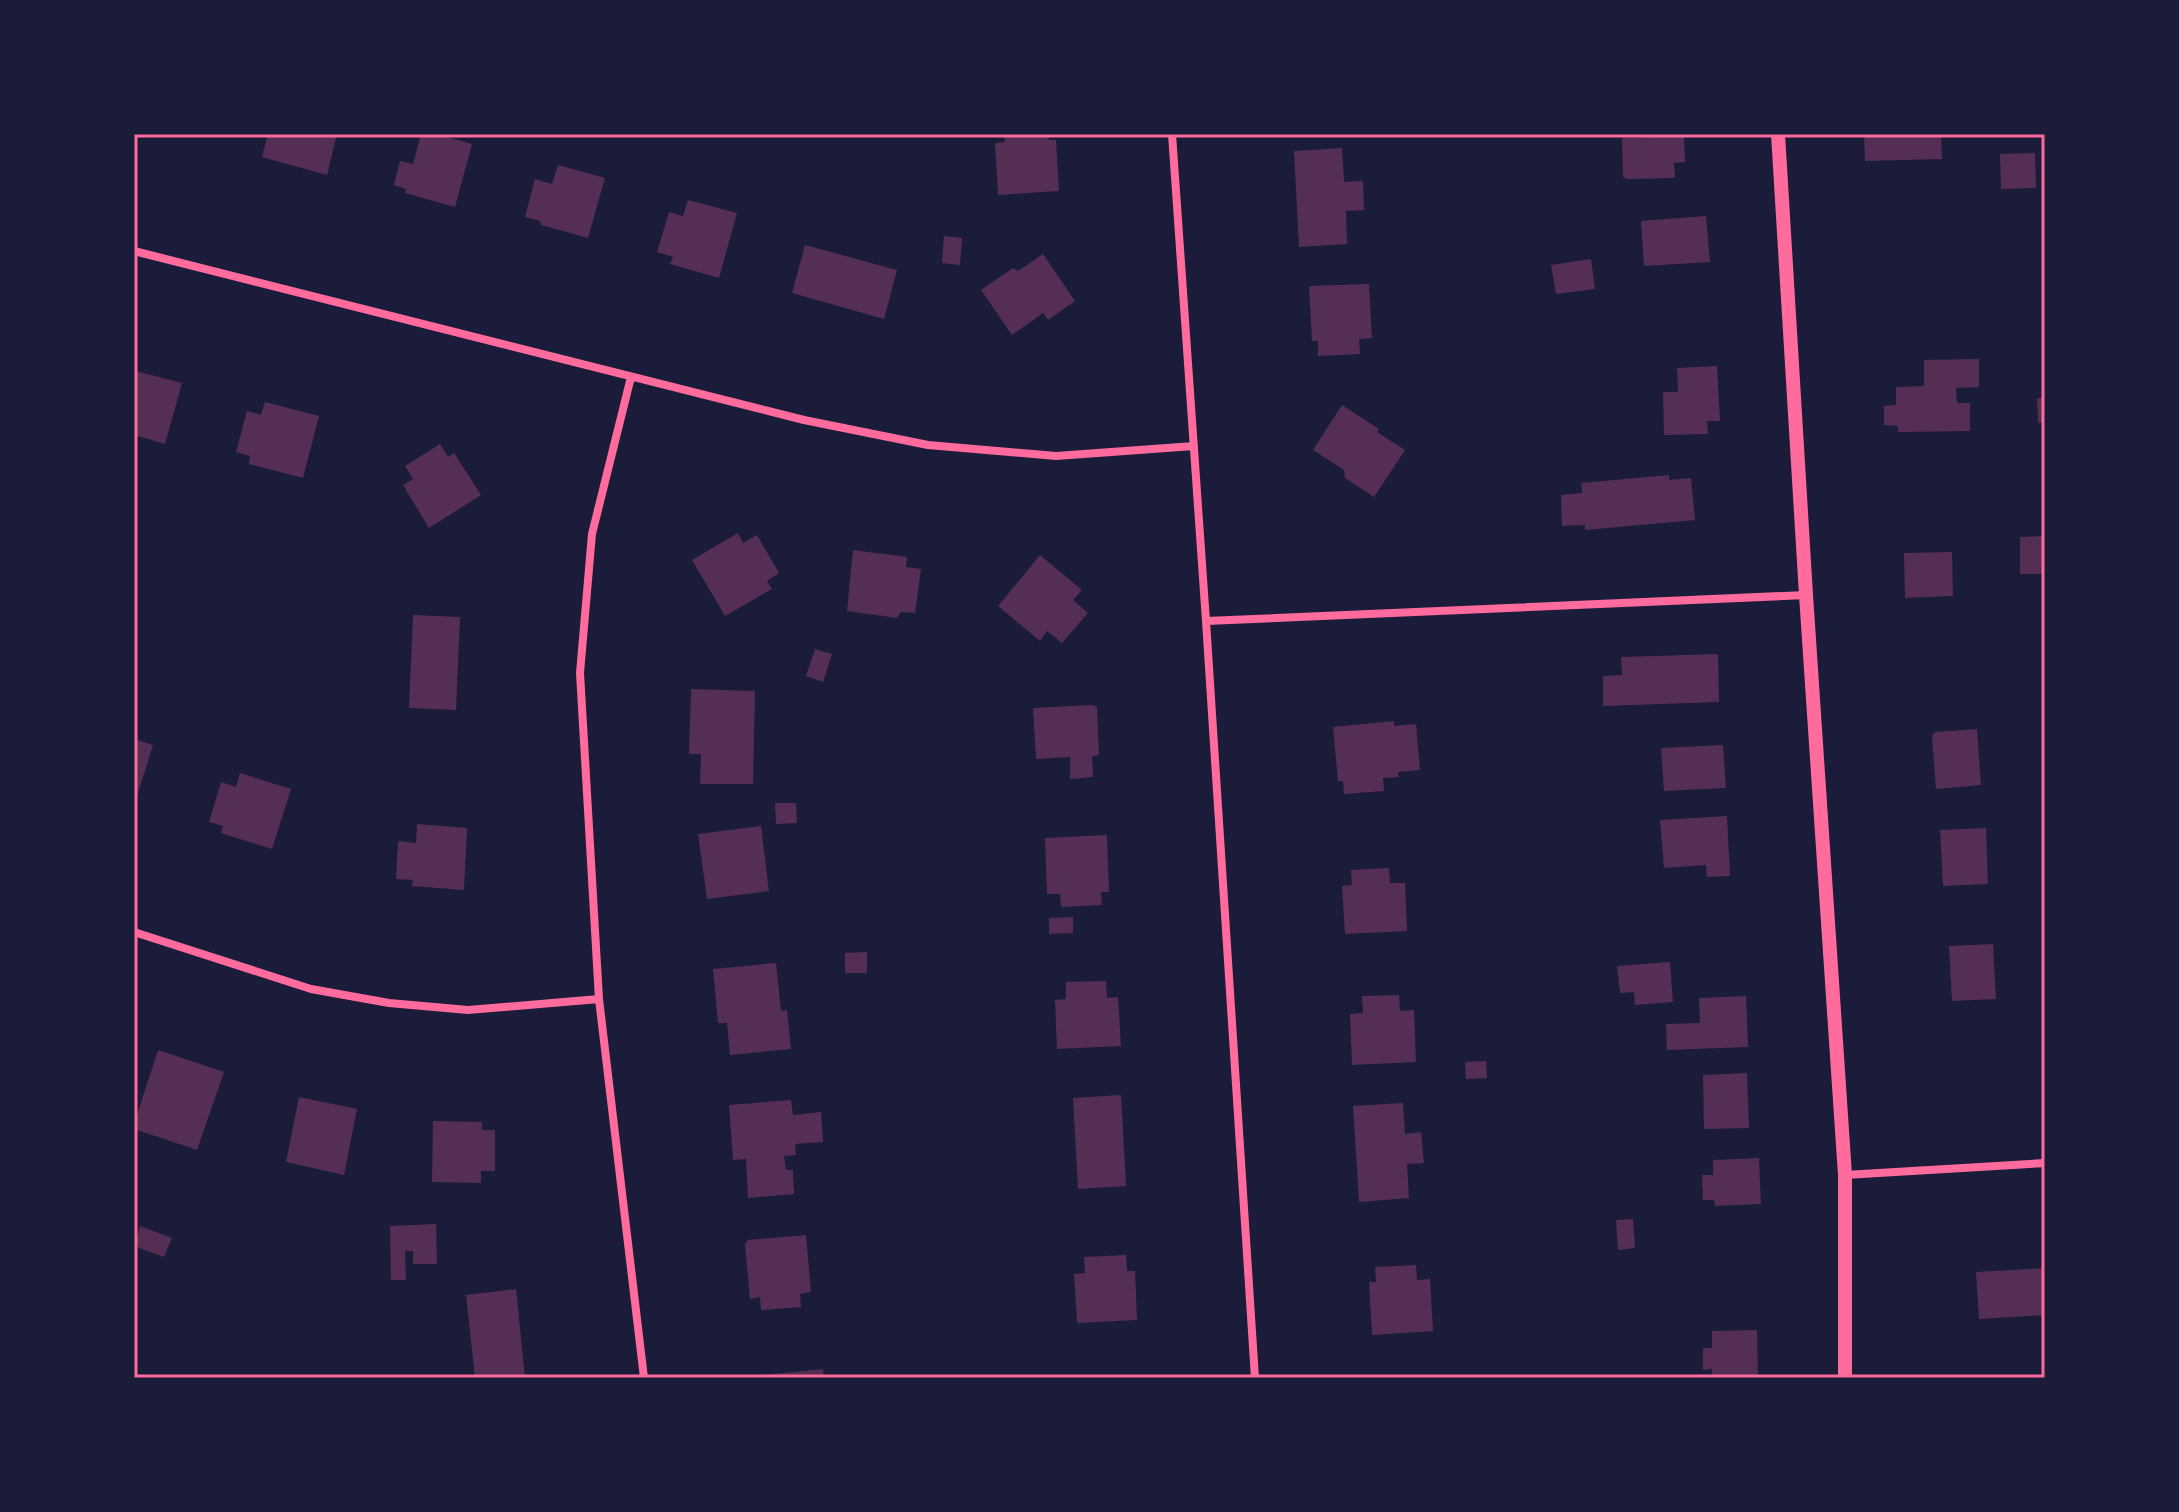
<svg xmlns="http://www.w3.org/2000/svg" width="2179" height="1512" viewBox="0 0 2179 1512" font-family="'DM Sans',sans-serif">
<rect width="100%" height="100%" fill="#1b1b3a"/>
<path fill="#542f53" d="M 268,134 L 337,134 L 327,175 L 262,157 Z
M 421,134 L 437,134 L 472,144 L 455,207 L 405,193 L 406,189 L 394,185 L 400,161 L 413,164 Z
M 1004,134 L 1048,134 L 1049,140 L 1056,140 L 1059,191 L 998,195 L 995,143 L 1005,142 Z
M 1864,134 L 1941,134 L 1942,159 L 1865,161 Z
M 1684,136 L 1685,162 L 1674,163 L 1675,178 L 1627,179 L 1623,177 L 1622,138 Z
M 1342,148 L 1344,182 L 1363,181 L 1364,210 L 1346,211 L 1347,244 L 1299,247 L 1294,151 Z
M 2035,153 L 2036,188 L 2001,189 L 2000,154 Z
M 558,165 L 605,178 L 588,238 L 541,225 L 540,221 L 525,217 L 535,179 L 552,184 Z
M 688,200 L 737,213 L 719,278 L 670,264 L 673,257 L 657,252 L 669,212 L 683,216 Z
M 1706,216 L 1710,262 L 1644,266 L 1641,221 Z
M 944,236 L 962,238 L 960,265 L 942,263 Z
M 805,245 L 897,270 L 884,319 L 792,293 Z
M 1043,254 L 1075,301 L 1048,320 L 1043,313 L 1012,335 L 981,290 L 1013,268 L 1018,271 Z
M 1591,259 L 1595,289 L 1556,294 L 1551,265 Z
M 1369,284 L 1372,338 L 1359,339 L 1360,354 L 1318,356 L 1318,341 L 1312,341 L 1309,286 Z
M 1979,359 L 1979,387 L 1956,388 L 1957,403 L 1970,403 L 1970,431 L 1898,432 L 1898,426 L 1884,425 L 1884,406 L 1896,405 L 1896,387 L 1924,386 L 1924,360 Z
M 1717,366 L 1720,421 L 1707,421 L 1708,434 L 1664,435 L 1663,392 L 1678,392 L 1677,368 Z
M 135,371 L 182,383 L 165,444 L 134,435 Z
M 2037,398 L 2045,398 L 2045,422 L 2038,423 Z
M 265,402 L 319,416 L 303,478 L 249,464 L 250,456 L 236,452 L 247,411 L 261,415 Z
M 1342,405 L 1379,429 L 1377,432 L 1405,450 L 1374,497 L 1345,478 L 1344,470 L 1313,450 Z
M 440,444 L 448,457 L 454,453 L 481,495 L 429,528 L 403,485 L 413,479 L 405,466 Z
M 1669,475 L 1669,480 L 1691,478 L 1695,520 L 1585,530 L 1585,525 L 1562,526 L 1561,495 L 1582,493 L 1581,483 Z
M 738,533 L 743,543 L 757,535 L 779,573 L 767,581 L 772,589 L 725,616 L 692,560 Z
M 2045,536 L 2045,574 L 2020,574 L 2020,537 Z
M 853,550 L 907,557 L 906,567 L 921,569 L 915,613 L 901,612 L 897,618 L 847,611 Z
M 1952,552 L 1953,596 L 1905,598 L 1904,553 Z
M 1040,555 L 1082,590 L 1073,600 L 1088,613 L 1062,643 L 1047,631 L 1040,641 L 998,606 Z
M 413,615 L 460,617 L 456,710 L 409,708 Z
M 815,649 L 832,654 L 823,682 L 806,676 Z
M 1718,654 L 1719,702 L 1603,706 L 1603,676 L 1622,675 L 1621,657 Z
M 691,689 L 755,691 L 753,784 L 700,784 L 701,754 L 689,754 Z
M 1092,705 L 1097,707 L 1099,755 L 1092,756 L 1093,777 L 1070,779 L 1070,757 L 1036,759 L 1033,708 Z
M 1394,721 L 1394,726 L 1416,724 L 1420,770 L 1398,772 L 1399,777 L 1383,778 L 1384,791 L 1344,794 L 1343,781 L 1338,781 L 1333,727 Z
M 1977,729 L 1981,785 L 1936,789 L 1932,736 L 1935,732 Z
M 134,739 L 153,745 L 135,803 L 134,803 Z
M 1723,745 L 1726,788 L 1664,791 L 1661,748 Z
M 240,773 L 291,789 L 272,849 L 221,833 L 223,826 L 209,822 L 221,782 L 236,787 Z
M 775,803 L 796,803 L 797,823 L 776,824 Z
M 1727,816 L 1730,876 L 1707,877 L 1706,865 L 1664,868 L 1660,820 Z
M 417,824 L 467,828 L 464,890 L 412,886 L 413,880 L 396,879 L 398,841 L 416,843 Z
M 761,826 L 769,891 L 707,899 L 698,834 Z
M 1986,828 L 1988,884 L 1943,886 L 1940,830 Z
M 1107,835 L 1109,892 L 1101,892 L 1102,905 L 1061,907 L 1060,894 L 1047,894 L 1045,838 Z
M 1389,868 L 1390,883 L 1405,883 L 1407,931 L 1345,934 L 1342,886 L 1352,885 L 1351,870 Z
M 1073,917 L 1073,933 L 1049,934 L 1049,918 Z
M 1993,944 L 1996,999 L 1952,1001 L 1949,946 Z
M 867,952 L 867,973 L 845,973 L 845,953 Z
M 1670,962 L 1673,1002 L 1635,1005 L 1634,992 L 1620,993 L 1617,966 Z
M 776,963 L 781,1011 L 787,1010 L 791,1049 L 730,1055 L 727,1023 L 718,1023 L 713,969 Z
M 1106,981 L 1107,998 L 1118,997 L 1121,1046 L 1057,1049 L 1055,1000 L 1066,999 L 1066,982 Z
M 1399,995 L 1400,1011 L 1414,1010 L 1416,1062 L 1352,1065 L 1350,1014 L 1363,1013 L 1362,996 Z
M 1746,996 L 1748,1047 L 1667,1050 L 1666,1024 L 1700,1023 L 1699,998 Z
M 158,1050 L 224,1072 L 197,1150 L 134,1129 L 134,1124 Z
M 1486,1061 L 1487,1078 L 1466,1079 L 1465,1062 Z
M 1747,1073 L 1749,1128 L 1704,1129 L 1703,1075 Z
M 1121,1095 L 1126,1186 L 1078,1189 L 1073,1098 Z
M 299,1097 L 357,1109 L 344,1175 L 286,1162 Z
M 791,1100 L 793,1115 L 821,1112 L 823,1142 L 795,1144 L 796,1155 L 784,1156 L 786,1170 L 793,1170 L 794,1194 L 748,1198 L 746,1159 L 733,1160 L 729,1105 Z
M 1403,1103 L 1405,1134 L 1421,1132 L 1424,1163 L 1407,1164 L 1409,1198 L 1359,1202 L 1353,1106 Z
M 433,1121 L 482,1122 L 482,1130 L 495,1130 L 495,1171 L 481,1171 L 481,1183 L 432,1182 Z
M 1759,1158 L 1761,1204 L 1715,1206 L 1714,1200 L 1703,1200 L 1702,1175 L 1713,1175 L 1713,1160 Z
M 1633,1219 L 1635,1248 L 1618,1250 L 1616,1220 Z
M 436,1224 L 437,1264 L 413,1264 L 413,1251 L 405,1251 L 406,1280 L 391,1280 L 390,1226 Z
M 140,1226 L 172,1238 L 164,1257 L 134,1246 Z
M 806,1235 L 811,1292 L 800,1294 L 801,1307 L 761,1310 L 760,1297 L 750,1299 L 745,1244 L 748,1240 Z
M 1126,1255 L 1127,1271 L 1135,1271 L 1137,1320 L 1077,1323 L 1074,1274 L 1085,1273 L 1084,1257 Z
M 1416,1265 L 1417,1280 L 1430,1279 L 1433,1331 L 1372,1335 L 1369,1282 L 1376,1282 L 1375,1267 Z
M 2045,1268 L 2045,1315 L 1979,1319 L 1976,1272 Z
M 516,1289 L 525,1378 L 475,1378 L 466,1295 Z
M 1757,1330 L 1758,1376 L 1712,1376 L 1712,1369 L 1703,1370 L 1703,1348 L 1712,1348 L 1712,1331 Z
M 823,1369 L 824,1378 L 764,1378 L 763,1375 Z"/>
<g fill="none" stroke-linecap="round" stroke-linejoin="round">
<path stroke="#ff6b9d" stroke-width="8" d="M 1172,134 L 1206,621 L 1255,1378
M 134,251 L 804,420 L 928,445 L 1056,456 L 1194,446
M 631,377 L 592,534 L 580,673 L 599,999 L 644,1378
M 1206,621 L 1806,595
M 134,932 L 311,989 L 389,1003 L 468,1010 L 599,999
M 1845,1175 L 2045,1163"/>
<path stroke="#ff6b9d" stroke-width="14" d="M 1778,134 L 1806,595 L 1845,1175 L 1845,1378"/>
</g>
<rect width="2179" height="1512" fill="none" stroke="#1b1b3a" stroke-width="272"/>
<rect x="136" y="136" width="1907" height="1240" fill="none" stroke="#ff6b9d" stroke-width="3"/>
</svg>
